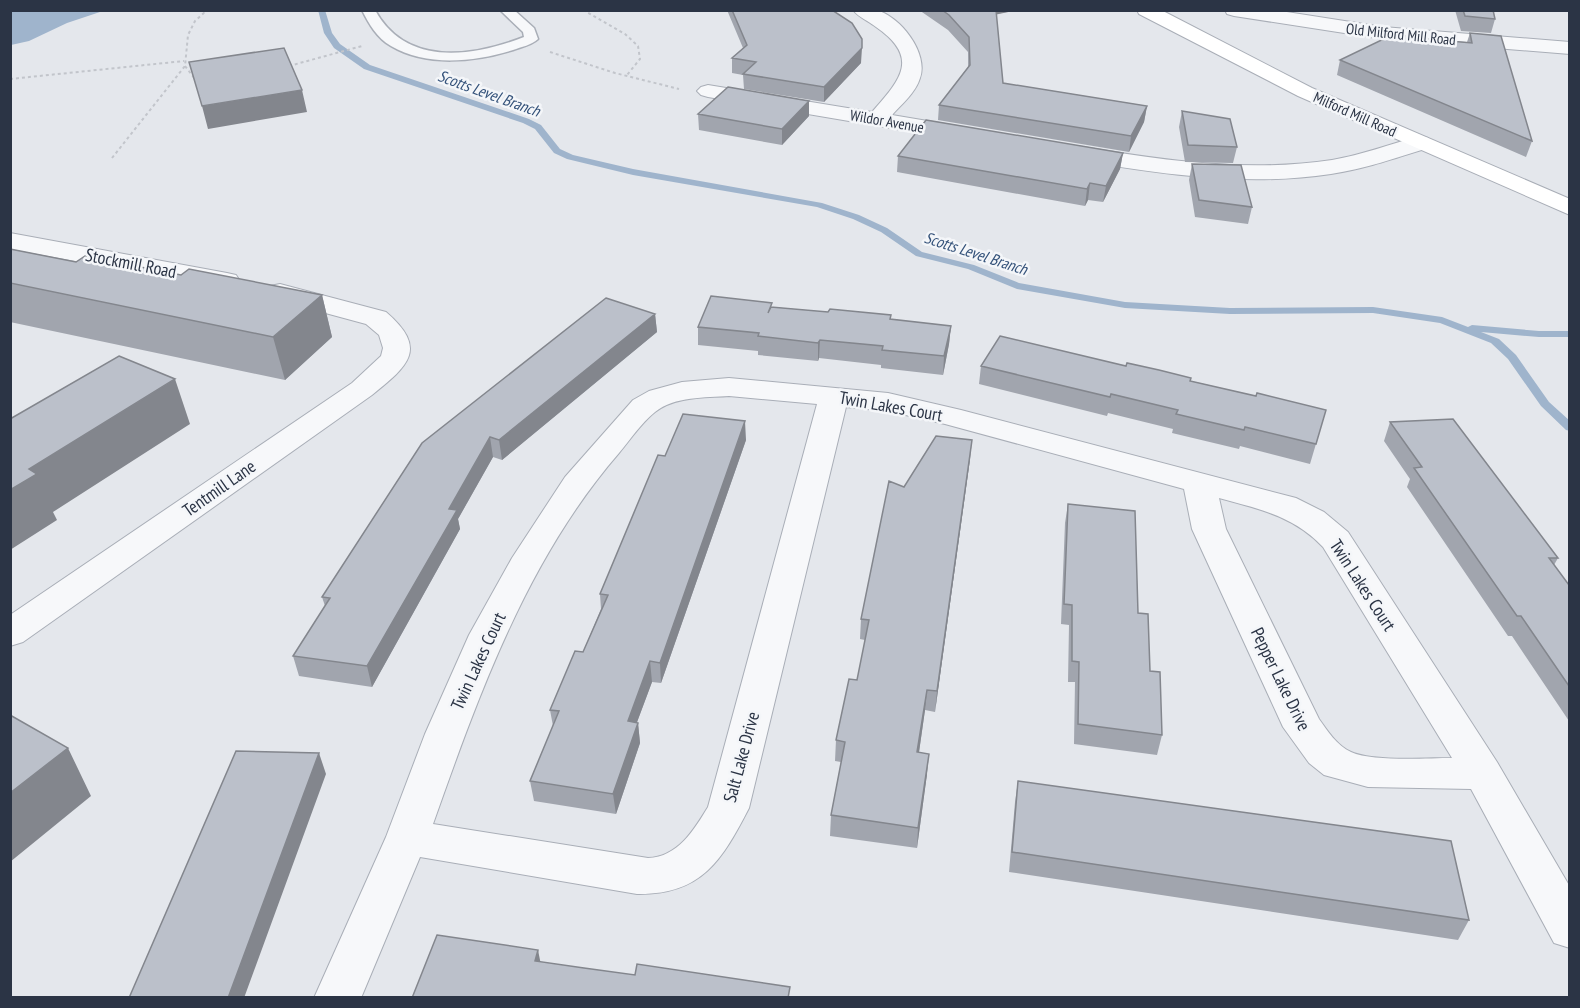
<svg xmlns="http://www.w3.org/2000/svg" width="1580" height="1008" viewBox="0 0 1580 1008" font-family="'PT Sans Narrow',sans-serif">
<rect width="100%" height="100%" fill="#e4e7ec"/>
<path fill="#9fb4cc" d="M 11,10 L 103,10 L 103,11 L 67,23 L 29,41 L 11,45 Z"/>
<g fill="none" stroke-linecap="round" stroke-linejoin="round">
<path fill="#9fb4cc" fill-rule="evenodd" d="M 318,10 L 325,10 L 332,33 L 340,44 L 370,65 L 529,119 L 541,125 L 560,149 L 573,155 L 633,169 L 822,203 L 859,215 L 887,228 L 922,252 L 974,265 L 1019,283 L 1125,302 L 1230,308 L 1373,307 L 1442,317 L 1468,327 L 1472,325 L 1539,331 L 1570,331 L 1570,337 L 1539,337 L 1481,332 L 1499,339 L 1516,355 L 1549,402 L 1570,421 L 1570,431 L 1566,430 L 1541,406 L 1508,359 L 1491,343 L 1440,323 L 1373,313 L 1230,314 L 1125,308 L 1017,289 L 968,269 L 916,256 L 881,232 L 853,219 L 817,207 L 633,175 L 567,159 L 554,153 L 535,129 L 523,123 L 364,69 L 334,48 L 324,33 Z"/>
<defs>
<path id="service" d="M 362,10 L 375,10 C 406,67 472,57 524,37 L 523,32 L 500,10 L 514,10 L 534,28 L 538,39 C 532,45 521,47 513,50 C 475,62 426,67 391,46 C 377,38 369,24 362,10 Z"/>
<path id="minor" d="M 853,10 C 860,10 869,9 876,10 C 900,16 929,53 920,78 C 916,92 902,104 892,115 L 975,129 L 978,134 L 975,139 L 967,141 L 708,97 L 701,95 L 697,91 L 701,87 L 708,85 L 872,112 C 900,80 921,58 876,27 C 869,21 859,18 853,10 Z
M 1225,10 L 1274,10 L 1383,27 L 1570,42 L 1570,54 L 1383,39 L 1234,16 L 1227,14 Z
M 1420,136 L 1428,138 L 1431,143 L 1428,148 C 1396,158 1364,169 1331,174 C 1246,187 1161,174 1077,160 L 1069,158 L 1066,153 L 1069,148 L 1077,146 C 1161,160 1246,173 1332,160 C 1362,155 1390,144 1420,136 Z
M 10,233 L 227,273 L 236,275 L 240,281 L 236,287 L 227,289 L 10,249 Z
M 280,284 L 386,312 C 429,349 408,366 372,395 L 23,642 L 10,646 L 10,615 L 352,383 L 381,356 L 383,348 L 379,335 L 366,324 L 270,298 L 267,292 L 270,286 Z
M 729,378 L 888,393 L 961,410 L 1296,498 L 1324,512 L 1348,532 L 1497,762 L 1570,887 L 1570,948 L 1554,943 L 1471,789 L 1368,787 L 1324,775 L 1309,763 L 1283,727 L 1192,529 L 1184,489 L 945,424 L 888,411 L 846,407 L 749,808 C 722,860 702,895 637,894 L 420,857 L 361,998 L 314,998 L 386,837 L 425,734 L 469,635 L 512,558 L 565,477 L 633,400 L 649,391 L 682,382 ZM 729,396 L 817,404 L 708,807 C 694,830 678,857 648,858 L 433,824 C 479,694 527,559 619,453 C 630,440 641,423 655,412 C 675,396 705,398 729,396 ZM 1219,498 C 1259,509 1294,516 1323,547 L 1452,758 C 1427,758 1373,762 1351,752 C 1337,746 1327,730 1319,719 L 1226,529 Z"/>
<path id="secondary" d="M 1137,10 L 1161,10 L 1312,88 L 1570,199 L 1570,215 L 1298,96 L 1139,14 Z"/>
</defs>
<use href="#service" stroke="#a9aeb7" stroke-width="3"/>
<use href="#minor" stroke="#a9aeb7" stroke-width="2"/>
<use href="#secondary" stroke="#a9aeb7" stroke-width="2"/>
<path stroke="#c2c5cb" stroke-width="2" stroke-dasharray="3 3" stroke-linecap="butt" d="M 583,10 L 625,34 L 638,46 L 640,59 L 627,75
M 550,52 L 615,73 L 679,89
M 185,66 L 195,79
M 289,66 L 362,46
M 10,79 L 184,61
M 112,158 L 185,66 L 188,35 L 195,21 L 207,10"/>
<use href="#service" fill="#f7f8fa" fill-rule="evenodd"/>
<use href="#minor" fill="#f7f8fa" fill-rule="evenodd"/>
<use href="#secondary" fill="#fff" fill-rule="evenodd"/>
</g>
<path fill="#a1a5ae" d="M 727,10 L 832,10 L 861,63 L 824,102 L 744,89 L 743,75 L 732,73 L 732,58 L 743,48 Z
M 919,10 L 1018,10 L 996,14 L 1003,83 L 1147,106 L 1144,122 L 1129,152 L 938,120 L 939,105 L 968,67 L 968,52 L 948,30 Z
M 1455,10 L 1493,10 L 1495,19 L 1491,33 L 1461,31 Z
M 1470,33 L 1532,141 L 1526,157 L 1337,75 L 1340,60 L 1414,38 L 1467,42 Z
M 809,101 L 809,116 L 782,145 L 699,130 L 698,114 Z
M 1182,111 L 1237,147 L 1233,163 L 1185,162 L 1179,127 Z
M 1123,153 L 1120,169 L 1103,202 L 1088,200 L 1085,206 L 897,172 L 898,156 Z
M 1192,164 L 1252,207 L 1248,224 L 1195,217 L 1189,180 Z
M 10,249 L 76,262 L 181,275 L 322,295 L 332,337 L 285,380 L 10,322 Z
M 772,307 L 828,312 L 891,315 L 891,319 L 951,326 L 949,344 L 943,375 L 881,368 L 881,365 L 819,358 L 818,361 L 758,355 L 758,351 L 698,345 L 698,327 Z
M 655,314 L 657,332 L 502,460 L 493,457 L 458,519 L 460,529 L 372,687 L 299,676 L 293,656 L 325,606 L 322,597 L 422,443 Z
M 981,366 L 1191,381 L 1256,396 L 1326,410 L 1310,464 L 1240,446 L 1239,449 L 1172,433 L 1173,429 L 1108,413 L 1107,416 L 979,384 Z
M 1390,422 L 1558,558 L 1554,565 L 1569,585 L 1569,721 L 1512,636 L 1508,636 L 1407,487 L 1410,479 L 1384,441 Z
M 746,440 L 661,683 L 652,682 L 637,722 L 638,723 L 640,743 L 616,814 L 534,801 L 530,781 L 553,726 L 550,710 L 583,652 L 601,609 L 600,594 L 665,456 Z
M 970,459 L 935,712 L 925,710 L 919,752 L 927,774 L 917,848 L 830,836 L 831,815 L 841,762 L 835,761 L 836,740 L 857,680 L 865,640 L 860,639 L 861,619 L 904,487 Z
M 1068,504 L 1138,613 L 1162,735 L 1157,755 L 1074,744 L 1075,682 L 1068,682 L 1069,625 L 1061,624 L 1065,523 Z
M 1018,781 L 1469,920 L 1458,940 L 1009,872 L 1015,802 Z"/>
<path fill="#83868d" d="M 994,10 L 1018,10 L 994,15 Z
M 862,48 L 861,63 L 824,102 L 824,87 Z
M 302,90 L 307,112 L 208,129 L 202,106 Z
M 809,101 L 809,116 L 782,145 L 782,129 Z
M 1147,106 L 1144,122 L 1129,152 L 1131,136 Z
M 1123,153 L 1120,169 L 1103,202 L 1106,186 Z
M 1090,183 L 1088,200 L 1085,206 L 1087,189 Z
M 322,295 L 332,337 L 285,380 L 273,337 Z
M 655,314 L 657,332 L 502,460 L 499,440 Z
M 951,326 L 949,344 L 943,375 L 944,356 Z
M 820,340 L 819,358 L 818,361 L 818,343 Z
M 175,379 L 190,424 L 53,512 L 57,520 L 10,550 L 10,490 L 29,469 Z
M 745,421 L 746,440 L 661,683 L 660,663 Z
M 490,437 L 493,457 L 458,519 L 460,529 L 372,687 L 367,666 L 449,509 Z
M 972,440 L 970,459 L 935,712 L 937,691 Z
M 650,661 L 652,682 L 630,741 L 628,721 Z
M 927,690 L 925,710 L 916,773 L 917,752 Z
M 638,723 L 640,743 L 616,814 L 613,794 Z
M 68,748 L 91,796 L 10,862 L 10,793 Z
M 319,753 L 326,774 L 244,998 L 228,998 Z
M 929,754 L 927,774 L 917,848 L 918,828 Z
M 538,950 L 542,970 L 535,961 Z"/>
<path fill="#bbc0ca" stroke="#83868d" stroke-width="1.5" d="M 732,10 L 832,10 L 852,23 L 862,39 L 862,48 L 824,87 L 743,74 L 756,62 L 732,58 L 747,45 Z
M 942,10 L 996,10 L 1003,83 L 1147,106 L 1131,136 L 939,105 L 970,65 L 969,37 L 949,15 Z
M 1463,10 L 1493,10 L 1495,19 L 1465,16 Z
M 1396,33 L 1414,38 L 1472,43 L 1470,33 L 1501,36 L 1532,141 L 1340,60 Z
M 284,48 L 302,90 L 202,106 L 189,62 Z
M 728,87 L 809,101 L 782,129 L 698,114 Z
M 1182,111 L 1230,119 L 1237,147 L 1188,145 Z
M 926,120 L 1123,153 L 1106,186 L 1090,183 L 1087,189 L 898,156 Z
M 1192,164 L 1241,165 L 1252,207 L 1199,200 Z
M 10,249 L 76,262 L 85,256 L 181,275 L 189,269 L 322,295 L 273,337 L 10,283 Z
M 711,296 L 772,303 L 768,313 L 771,307 L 828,312 L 830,309 L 891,315 L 890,319 L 951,326 L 944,356 L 882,350 L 883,346 L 820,340 L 818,343 L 758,336 L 759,333 L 698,327 Z
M 606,298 L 655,314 L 499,440 L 490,437 L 449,509 L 457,510 L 367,666 L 293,656 L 330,598 L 322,597 L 422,443 Z
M 1000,336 L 1126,366 L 1127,363 L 1159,370 L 1191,378 L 1190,381 L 1256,396 L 1257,393 L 1326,410 L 1316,444 L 1245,427 L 1244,430 L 1176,414 L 1178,410 L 1111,394 L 1110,397 L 981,366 Z
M 119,356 L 175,379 L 29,469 L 37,474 L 10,490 L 10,419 Z
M 683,414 L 745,421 L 660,663 L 650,661 L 628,721 L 638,723 L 613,794 L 530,781 L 559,711 L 550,710 L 575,651 L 583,652 L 608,595 L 600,594 L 658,455 L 665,456 Z
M 1453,419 L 1558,558 L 1549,558 L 1569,585 L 1569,686 L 1521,616 L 1517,616 L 1414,468 L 1422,467 L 1390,422 Z
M 936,436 L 972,440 L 937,691 L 927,690 L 917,752 L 929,754 L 918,828 L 831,815 L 845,742 L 836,740 L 849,679 L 857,680 L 869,620 L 861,619 L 889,481 L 904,487 Z
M 1068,504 L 1135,511 L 1138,613 L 1148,614 L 1150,671 L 1160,672 L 1162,735 L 1078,724 L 1079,662 L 1072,661 L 1072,605 L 1064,604 Z
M 10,715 L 68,748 L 10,793 Z
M 236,751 L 319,753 L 228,998 L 129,998 Z
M 1018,781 L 1451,841 L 1469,920 L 1012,852 Z
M 437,935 L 538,950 L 535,961 L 584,968 L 635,975 L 637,964 L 790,987 L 788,998 L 412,998 Z"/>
<g text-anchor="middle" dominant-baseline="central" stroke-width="5" stroke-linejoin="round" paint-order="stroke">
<g font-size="15" fill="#2b3445" stroke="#f4f6f9">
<text transform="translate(1401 34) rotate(6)">Old Milford Mill Road</text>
<text transform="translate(1355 114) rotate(24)">Milford Mill Road</text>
<text transform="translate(887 121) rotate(10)">Wildor Avenue</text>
</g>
<g font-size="16" font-style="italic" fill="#34527a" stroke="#f4f6f9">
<text transform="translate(489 93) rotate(20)">Scotts Level Branch</text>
<text transform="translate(976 253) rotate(18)">Scotts Level Branch</text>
</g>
<g font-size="18" fill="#2b3445" stroke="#f4f6f9">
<text transform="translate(131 263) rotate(11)">Stockmill Road</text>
<text transform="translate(891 406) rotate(10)">Twin Lakes Court</text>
<text transform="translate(219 488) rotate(-35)">Tentmill Lane</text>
<text transform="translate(1363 585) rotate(57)">Twin Lakes Court</text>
<text transform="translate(478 661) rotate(-65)">Twin Lakes Court</text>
<text transform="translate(1281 679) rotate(64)">Pepper Lake Drive</text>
<text transform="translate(741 757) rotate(-75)">Salt Lake Drive</text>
</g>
</g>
<rect width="1580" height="1008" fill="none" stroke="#2b3445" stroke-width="24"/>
</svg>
